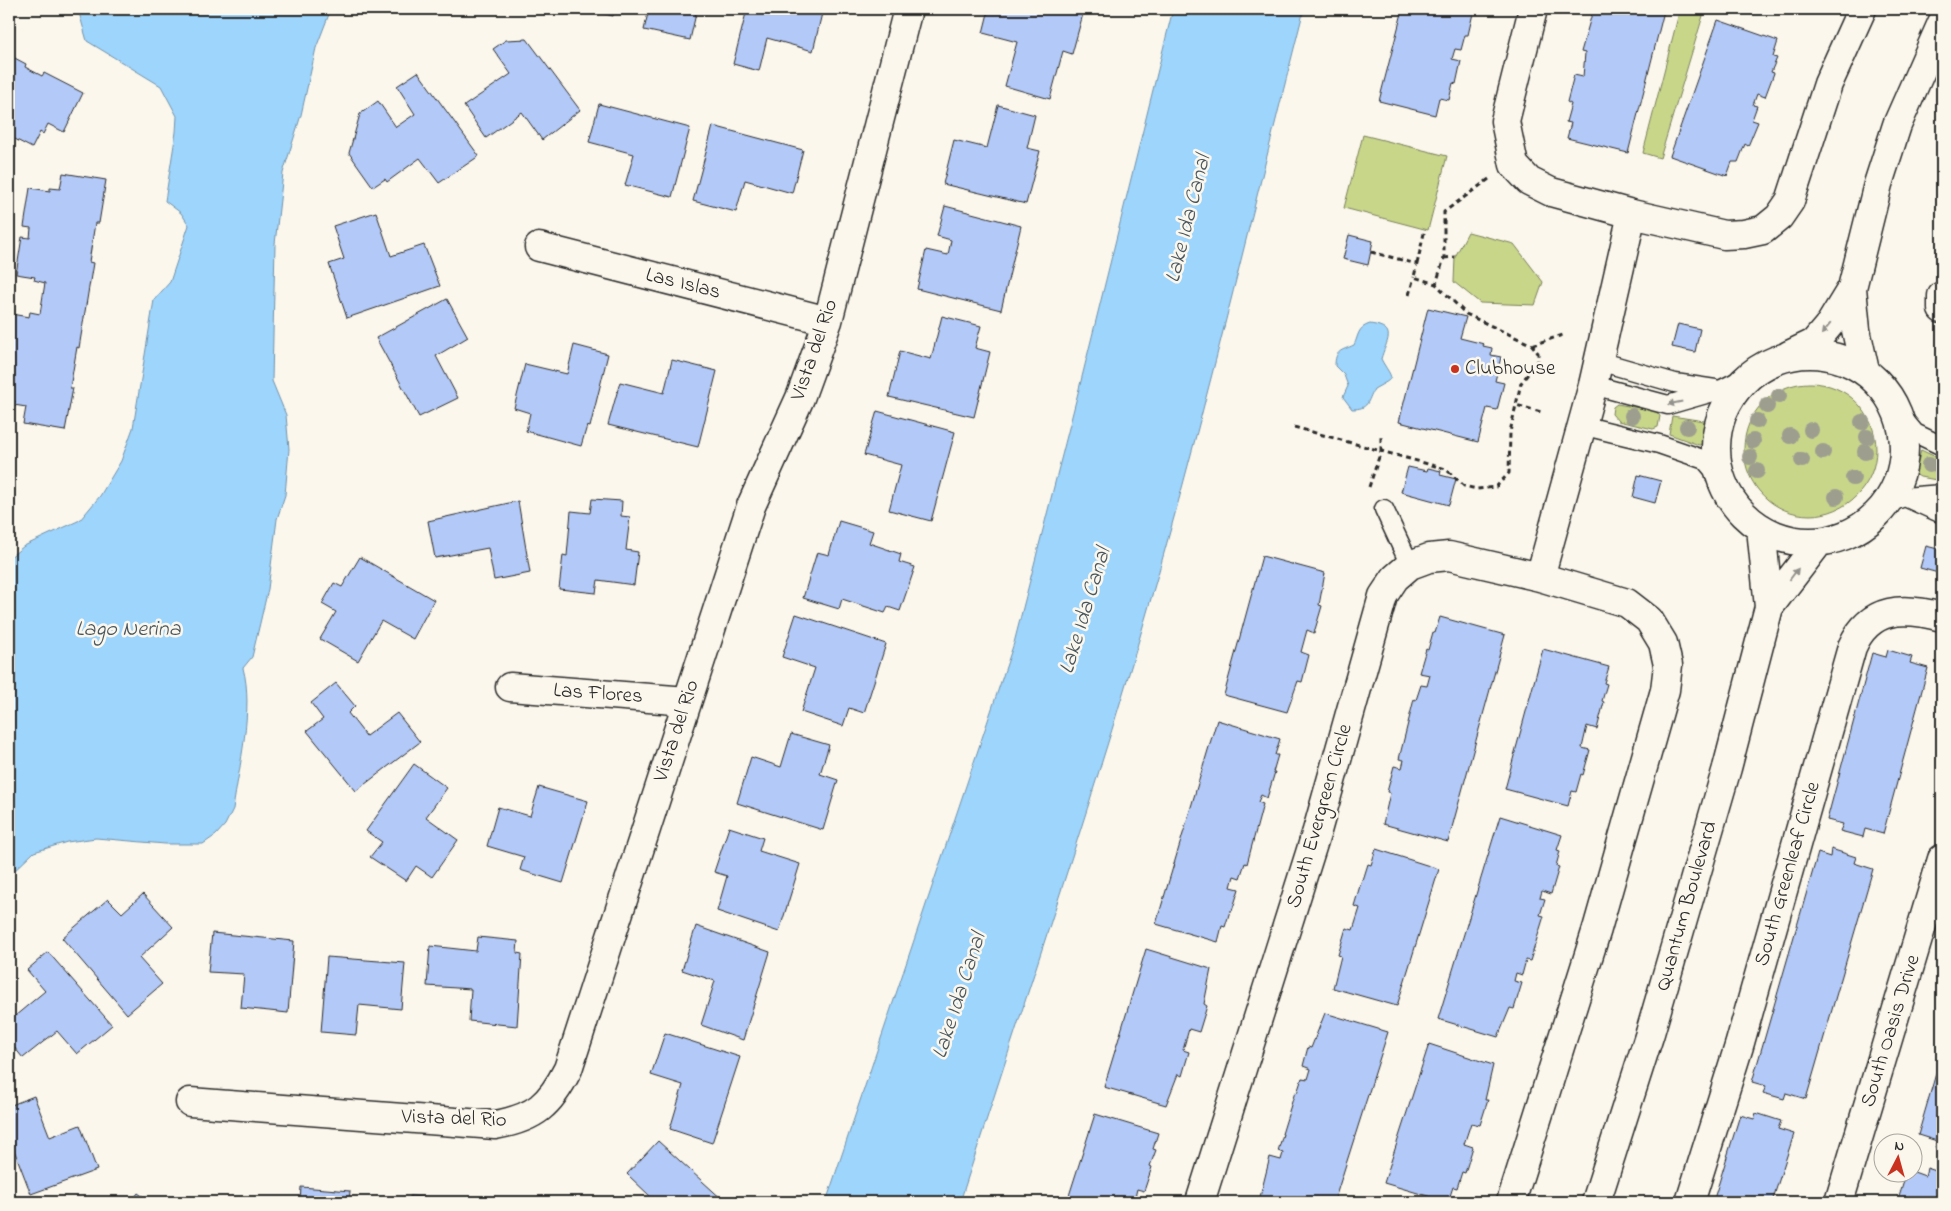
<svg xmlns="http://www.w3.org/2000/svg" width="1951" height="1211" viewBox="0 0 1951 1211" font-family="'Indie Flower',sans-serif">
<rect width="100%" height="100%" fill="#fbf7ec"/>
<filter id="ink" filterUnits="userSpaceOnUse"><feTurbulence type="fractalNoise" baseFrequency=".02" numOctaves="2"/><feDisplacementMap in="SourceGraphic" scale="10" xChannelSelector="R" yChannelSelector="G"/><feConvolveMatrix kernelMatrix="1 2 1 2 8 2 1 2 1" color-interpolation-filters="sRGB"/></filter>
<g filter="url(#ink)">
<path fill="#c8d68a" stroke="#7a805a" d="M 1680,9 L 1705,9 L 1660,158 L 1643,153 Z
M 1363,135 L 1447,156 L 1428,230 L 1344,208 Z
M 1468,232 L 1514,244 L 1543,282 L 1535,305 L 1480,303 L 1454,282 L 1455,257 Z
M1744 449a66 66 0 1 1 132 0a66 66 0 1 1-132 0Z
M 1617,404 L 1656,411 L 1660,416 L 1658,427 L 1653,429 L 1618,421 L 1612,414 L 1613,407 Z
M 1672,416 L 1704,421 L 1703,444 L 1699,445 L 1669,434 Z
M 1921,450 L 1942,460 L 1942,467 L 1926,461 L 1923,464 L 1925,467 L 1942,473 L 1942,481 L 1920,477 L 1915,474 Z"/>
<path fill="#9ed5fd" stroke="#7091a9" d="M 78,9 L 331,9 L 316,48 L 301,115 L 283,173 L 275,244 L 272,381 L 286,415 L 289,449 L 285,495 L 277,519 L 268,589 L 252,657 L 243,668 C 254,708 239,767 233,809 L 225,825 L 216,835 L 203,844 L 165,844 L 96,838 L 67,842 L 34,852 L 9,876 L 9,558 L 24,546 L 80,520 L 100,496 L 121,461 L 133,428 L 154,300 L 170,282 L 189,225 L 181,213 L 165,201 L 176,132 L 177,116 L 161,86 L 87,41 Z
M 1173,9 L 1304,9 C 1256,196 1212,385 1159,571 C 1099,783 1027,992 960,1202 L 826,1202 L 1014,643 L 1081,381 Z
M 1370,324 C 1399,328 1386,341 1381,359 C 1393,381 1397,376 1374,389 C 1367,402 1369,409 1352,409 L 1343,397 L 1348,386 L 1344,375 L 1335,366 C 1335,350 1341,351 1354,345 C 1359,335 1357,328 1370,324 Z"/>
<path fill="#b3c9f8" stroke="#2b2b2b" d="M 585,9 L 615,9 L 613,16 Z
M 649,9 L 697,9 L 690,40 L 644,30 Z
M 747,9 L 823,9 L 813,51 L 767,38 L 759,71 L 733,64 Z
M 989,9 L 1064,9 L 1083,14 L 1072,54 L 1063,51 L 1050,99 L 1005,86 L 1017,42 L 983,33 Z
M 1403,9 L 1474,9 L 1468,35 L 1465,35 L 1461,50 L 1455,49 L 1452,59 L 1461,61 L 1456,84 L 1453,83 L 1449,100 L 1439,98 L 1435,115 L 1379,101 Z
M 1597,9 L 1655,9 L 1664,11 L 1628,153 L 1567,138 L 1571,123 L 1566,122 L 1571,104 L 1567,102 L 1574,75 L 1583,77 L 1585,53 L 1581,52 L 1593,10 L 1596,11 Z
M 1718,20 L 1778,41 L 1773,57 L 1777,58 L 1771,72 L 1774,73 L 1765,97 L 1757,94 L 1753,105 L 1757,106 L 1752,120 L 1758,122 L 1748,146 L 1745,144 L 1738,162 L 1732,162 L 1727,176 L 1670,156 Z
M 527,39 L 580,110 L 542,140 L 522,112 L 486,138 L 464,106 L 511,74 L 493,49 L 506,40 Z
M 9,55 L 26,64 L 25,67 L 42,76 L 44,73 L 83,93 L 64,132 L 48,124 L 43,134 L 40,132 L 32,148 L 9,136 Z
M 418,72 L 479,156 L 439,183 L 420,158 L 387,182 L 385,179 L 373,187 L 349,153 L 360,114 L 378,101 L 396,127 L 415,114 L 397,86 Z
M 599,104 L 690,128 L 672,197 L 625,185 L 634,154 L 589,142 Z
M 998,105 L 1035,115 L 1027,148 L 1040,151 L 1026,204 L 943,184 L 954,140 L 987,148 Z
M 713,126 L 803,150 L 792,193 L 745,180 L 736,212 L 693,201 Z
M 63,173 L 106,180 L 99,223 L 95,223 L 89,262 L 93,263 L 79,348 L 77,347 L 70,388 L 73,388 L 65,431 L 23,424 L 26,407 L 14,405 L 15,401 L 9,400 L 9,362 L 12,352 L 9,352 L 9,327 L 11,314 L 29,317 L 30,312 L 40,314 L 45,283 L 34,280 L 35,277 L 16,274 L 22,237 L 30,238 L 31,228 L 24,227 L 30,188 L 50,191 L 50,188 L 60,189 Z
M 945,206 L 1021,226 L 1001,310 L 917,289 L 926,250 L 948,255 L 951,240 L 937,236 Z
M 376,212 L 391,256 L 424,245 L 440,286 L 347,318 L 329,264 L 344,259 L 333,226 Z
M 1349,235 L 1373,241 L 1368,265 L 1343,259 Z
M 447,299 L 468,337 L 436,356 L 458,398 L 419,417 L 376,338 Z
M 1428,308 L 1466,317 L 1460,338 L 1484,344 L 1483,346 L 1492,348 L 1491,355 L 1501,357 L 1495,381 L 1504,383 L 1497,410 L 1487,408 L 1478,442 L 1399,422 Z
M 942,316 L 981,326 L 975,348 L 990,352 L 974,417 L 889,397 L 900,351 L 931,359 Z
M 1678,324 L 1700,329 L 1695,352 L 1672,347 Z
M 574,345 L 608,354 L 590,427 L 587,426 L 581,446 L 526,431 L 530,413 L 514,408 L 525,364 L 567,374 Z
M 672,360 L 717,371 L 698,447 L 608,425 L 620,382 L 664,393 Z
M 877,411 L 955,432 L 931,521 L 889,510 L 901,465 L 864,455 Z
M 1408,467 L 1427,471 L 1428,468 L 1441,471 L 1440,475 L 1456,479 L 1449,505 L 1401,492 Z
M 1638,475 L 1661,481 L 1655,503 L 1633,497 Z
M 592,499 L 622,501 L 621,516 L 630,517 L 626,550 L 638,552 L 634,585 L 598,580 L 596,593 L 559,589 L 563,555 L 567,556 L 571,511 L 590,513 Z
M 518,501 L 530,573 L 494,580 L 488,548 L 435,558 L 428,521 Z
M 839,521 L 873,531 L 869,543 L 901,554 L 899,562 L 915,567 L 900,611 L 888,607 L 885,613 L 842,599 L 839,609 L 803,598 L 817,552 L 829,555 Z
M 1926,546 L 1942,550 L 1942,574 L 1920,568 Z
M 1262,556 L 1325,573 L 1319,605 L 1322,606 L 1314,633 L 1307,630 L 1301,652 L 1309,655 L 1302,682 L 1298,681 L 1287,712 L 1224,695 Z
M 360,557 L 434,600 L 413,639 L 381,621 L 358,661 L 320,639 L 336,612 L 322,604 L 334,583 L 342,587 Z
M 796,614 L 886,644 L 864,713 L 849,708 L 843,726 L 801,712 L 815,668 L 782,657 Z
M 1440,617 L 1505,635 L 1448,842 L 1383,824 L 1390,793 L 1387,792 L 1394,766 L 1402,768 L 1404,760 L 1399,759 L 1414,699 L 1416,700 L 1421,685 L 1427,686 L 1430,675 L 1419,673 L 1426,649 L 1428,650 L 1433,632 L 1435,633 Z
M 1543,649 L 1609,667 L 1604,683 L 1607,684 L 1602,701 L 1604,702 L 1597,729 L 1587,726 L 1582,748 L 1590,750 L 1583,775 L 1581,774 L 1576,792 L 1572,791 L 1568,806 L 1505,789 Z
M 1888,650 L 1912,657 L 1910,663 L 1928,668 L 1883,834 L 1865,829 L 1863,837 L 1840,831 L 1843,824 L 1827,820 L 1872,653 L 1886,657 Z
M 336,683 L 355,706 L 348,713 L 366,736 L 397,713 L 420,742 L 356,791 L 307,731 L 323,719 L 311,703 Z
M 1217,720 L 1280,739 L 1275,755 L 1278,755 L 1273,772 L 1275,772 L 1267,798 L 1261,795 L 1258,802 L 1263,804 L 1247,864 L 1245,863 L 1240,878 L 1234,876 L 1231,887 L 1239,889 L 1232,911 L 1230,911 L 1225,927 L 1222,926 L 1218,942 L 1156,924 Z
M 791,734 L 829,745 L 820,774 L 838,780 L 823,830 L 737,803 L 751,757 L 781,767 Z
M 414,764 L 447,788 L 426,817 L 458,840 L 432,877 L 416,866 L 406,881 L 370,857 L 382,842 L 366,831 Z
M 539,787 L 588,801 L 563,883 L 520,870 L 524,857 L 487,846 L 498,807 L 530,816 Z
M 1500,816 L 1562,835 L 1557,850 L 1560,851 L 1556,866 L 1559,867 L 1551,894 L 1542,891 L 1540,898 L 1545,899 L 1540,915 L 1544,916 L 1530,961 L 1526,960 L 1522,975 L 1516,973 L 1514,981 L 1522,983 L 1514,1009 L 1510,1008 L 1498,1037 L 1438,1019 Z
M 729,827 L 763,838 L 759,851 L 800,864 L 779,932 L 717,911 L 727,876 L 714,872 Z
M 1376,849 L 1439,869 L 1397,1006 L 1333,988 L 1341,956 L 1338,955 L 1346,928 L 1353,930 L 1360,908 L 1354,906 L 1362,879 L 1363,880 L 1368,864 L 1371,865 Z
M 1831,849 L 1856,857 L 1854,863 L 1873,869 L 1806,1099 L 1786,1093 L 1784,1099 L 1763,1093 L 1766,1086 L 1752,1082 L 1818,853 L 1830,857 Z
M 143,894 L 173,927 L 139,958 L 162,984 L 127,1014 L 62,938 L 108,899 L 122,913 Z
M 696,926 L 770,952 L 743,1040 L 701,1025 L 715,981 L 682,970 Z
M 212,933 L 294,941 L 288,1013 L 241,1008 L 244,974 L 208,972 Z
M 478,937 L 518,941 L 517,953 L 522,954 L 517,1026 L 469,1021 L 471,989 L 427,986 L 430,946 L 476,951 Z
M 1146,949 L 1211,969 L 1204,1004 L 1207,1006 L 1199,1032 L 1189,1029 L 1183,1050 L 1189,1052 L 1182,1076 L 1178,1074 L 1166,1105 L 1104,1087 Z
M 48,952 L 112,1025 L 77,1054 L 57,1031 L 23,1058 L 9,1041 L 9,1021 L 45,991 L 27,970 Z
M 327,957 L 405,963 L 401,1009 L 359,1005 L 356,1035 L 321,1032 Z
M 1325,1013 L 1388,1032 L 1334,1202 L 1259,1201 L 1270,1157 L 1281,1160 L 1283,1153 L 1278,1151 L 1283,1134 L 1282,1134 L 1295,1092 L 1297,1093 L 1302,1078 L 1308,1079 L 1311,1069 L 1303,1066 L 1308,1047 L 1311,1048 Z
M 665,1033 L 740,1057 L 712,1143 L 670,1129 L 683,1085 L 651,1075 Z
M 1429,1044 L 1493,1065 L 1485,1100 L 1488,1100 L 1480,1125 L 1471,1123 L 1464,1144 L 1473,1147 L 1465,1173 L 1462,1172 L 1457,1188 L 1453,1187 L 1448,1202 L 1384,1183 Z
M 1942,1053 L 1942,1150 L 1935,1147 L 1937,1141 L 1918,1135 Z
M 34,1096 L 50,1137 L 80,1125 L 97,1170 L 31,1194 L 9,1137 L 9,1106 Z
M 1756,1113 L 1781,1121 L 1778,1129 L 1794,1134 L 1772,1202 L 1713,1202 L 1740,1115 L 1754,1119 Z
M 1095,1114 L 1158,1133 L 1153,1149 L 1156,1150 L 1150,1166 L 1152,1167 L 1144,1191 L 1137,1189 L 1135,1197 L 1139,1198 L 1138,1202 L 1067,1202 Z
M 658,1141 L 724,1201 L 648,1202 L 652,1198 L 627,1174 Z
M 1927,1168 L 1942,1173 L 1942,1202 L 1897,1202 L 1906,1174 L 1914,1172 L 1925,1176 Z
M 301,1187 L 350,1191 L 349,1202 L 300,1202 Z
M 138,1193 L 151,1202 L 131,1202 Z
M 410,1196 L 448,1199 L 448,1202 L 410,1202 Z"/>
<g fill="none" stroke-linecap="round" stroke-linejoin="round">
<defs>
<path id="service" d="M 1599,361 L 1675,383 L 1715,389
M 1593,385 L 1668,405 L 1720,390 L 1750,375
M 1900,415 L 1915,433 L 1942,446
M 1581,425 L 1659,444 L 1705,460 L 1721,479
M 1907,498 L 1942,514
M 1886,504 L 1904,497 L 1942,494
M 1384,509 L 1410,565"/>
<path id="minor" d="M 1533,9 L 1505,121 L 1514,165 L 1529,181 L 1551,192 L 1632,214 L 1724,235 L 1744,234 L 1763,230 L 1779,217 L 1790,201 L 1828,84 L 1862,9
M 539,247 L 828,321
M 1942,296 L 1942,309
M 1540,577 L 1593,385 L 1632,214
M 510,687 L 687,701
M 190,1102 L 495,1125 C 535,1118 550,1105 568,1069 L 751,506 L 800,398 L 828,321 L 908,9
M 1200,1202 L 1317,831 L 1383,596 L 1395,578 L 1410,565 L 1429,558 L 1449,556 L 1540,577 L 1627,603 L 1649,620 L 1663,643 L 1668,665 L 1665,690 L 1597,929 L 1511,1202
M 1690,1202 L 1739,1046 L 1852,647 C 1870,606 1904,607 1942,617
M 1839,1202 L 1942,859"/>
<path id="tertiary" d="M 1852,288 L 1856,330 L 1865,371
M1716 448a94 94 0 1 1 188 0a94 94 0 1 1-188 0Z
M 1789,355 L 1814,343 L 1830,324 L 1852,288 L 1878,184 L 1897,125 L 1942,23
M 1769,607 L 1819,542
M 1596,1202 L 1650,1033 L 1727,768 L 1769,607 L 1761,528"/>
</defs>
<use href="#service" stroke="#2b2b2b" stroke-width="21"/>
<use href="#minor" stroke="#2b2b2b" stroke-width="31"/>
<use href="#tertiary" stroke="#2b2b2b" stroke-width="31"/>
<path stroke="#2b2b2b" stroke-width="3" stroke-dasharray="5 4" stroke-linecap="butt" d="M 1489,179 L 1444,212 L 1444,258 L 1436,284 L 1466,314 L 1532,345 L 1538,353 L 1538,361 L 1521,383 L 1516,405 L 1541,412
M 1371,252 L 1417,264 L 1414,277 L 1436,284
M 1444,258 L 1455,257
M 1417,264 L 1425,229
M 1409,295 L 1414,277
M 1532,345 L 1566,334
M 1294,427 L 1381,451 L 1381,437
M 1369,487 L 1381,451 L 1446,469 L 1464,486 L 1477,489 L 1496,487 L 1509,473 L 1510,432 L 1516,405"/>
<use href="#service" stroke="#fbf7ec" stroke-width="18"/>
<use href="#minor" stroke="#fbf7ec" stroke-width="28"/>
<use href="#tertiary" stroke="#fbf7ec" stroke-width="28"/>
</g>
<g fill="#9e9e8f">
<circle cx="1779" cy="396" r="8"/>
<circle cx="1767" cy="406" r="8"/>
<circle cx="1632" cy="416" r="8"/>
<circle cx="1757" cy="421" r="8"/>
<circle cx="1862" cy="422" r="8"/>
<circle cx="1687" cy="427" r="8"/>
<circle cx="1811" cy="430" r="8"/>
<circle cx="1790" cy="436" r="8"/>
<circle cx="1867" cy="437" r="8"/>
<circle cx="1753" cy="441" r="8"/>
<circle cx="1823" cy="452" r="8"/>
<circle cx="1865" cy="452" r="8"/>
<circle cx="1750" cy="457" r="8"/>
<circle cx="1802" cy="460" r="8"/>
<circle cx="1929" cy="465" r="8"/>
<circle cx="1757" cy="471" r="8"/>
<circle cx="1853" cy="478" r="8"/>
<circle cx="1836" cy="497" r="8"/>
</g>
<defs><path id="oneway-solid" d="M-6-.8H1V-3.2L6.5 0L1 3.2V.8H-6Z" transform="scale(1.25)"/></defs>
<g fill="#93918c">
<use href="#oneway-solid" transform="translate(1826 329) rotate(129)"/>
<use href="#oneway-solid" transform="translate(1675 403) rotate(168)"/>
<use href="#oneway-solid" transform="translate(1794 574) rotate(-53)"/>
</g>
</g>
<circle fill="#c8321e" stroke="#fbf7ec" stroke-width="2" cx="1455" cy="369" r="5"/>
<g text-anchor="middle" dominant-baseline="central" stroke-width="5" stroke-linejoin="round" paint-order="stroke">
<g font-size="21" fill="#2b2b2b" stroke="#fbf7ec">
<text transform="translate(683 284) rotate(14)">Las Islas</text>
<text transform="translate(815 350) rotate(-71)">Vista del Rio</text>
<text transform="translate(598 694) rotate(4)">Las Flores</text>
<text transform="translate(677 731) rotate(-72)">Vista del Rio</text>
<text transform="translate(1320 816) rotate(-74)">South Evergreen Circle</text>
<text transform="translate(1788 874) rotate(-74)">South Greenleaf Circle</text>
<text transform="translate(1687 906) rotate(-74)">Quantum Boulevard</text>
<text transform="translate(1891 1031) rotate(-73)">South Oasis Drive</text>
<text transform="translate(454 1119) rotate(2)">Vista del Rio</text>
</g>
<g font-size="21" fill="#2b2b2b" stroke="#fbf7ec" text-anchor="start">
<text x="1465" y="369">Clubhouse</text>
</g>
<g font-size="22" font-style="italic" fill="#485660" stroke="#fbf7ec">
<text transform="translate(1189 219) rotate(-76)">Lake Ida Canal</text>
<text transform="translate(1086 611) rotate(-73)">Lake Ida Canal</text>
<text x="128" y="630">Lago Nerina</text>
<text transform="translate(960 996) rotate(-72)">Lake Ida Canal</text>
</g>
</g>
<rect width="1951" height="1211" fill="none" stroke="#fbf7ec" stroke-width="30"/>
<rect x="15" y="15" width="1921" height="1181" fill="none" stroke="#2b2b2b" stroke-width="2" filter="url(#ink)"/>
<g transform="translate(1898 1158) rotate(6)"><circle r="24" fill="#fbf7ec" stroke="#a8a59f"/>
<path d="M0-4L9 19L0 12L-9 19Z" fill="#c8321e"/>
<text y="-8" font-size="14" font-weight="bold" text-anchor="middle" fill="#2b2b2b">N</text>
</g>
</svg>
